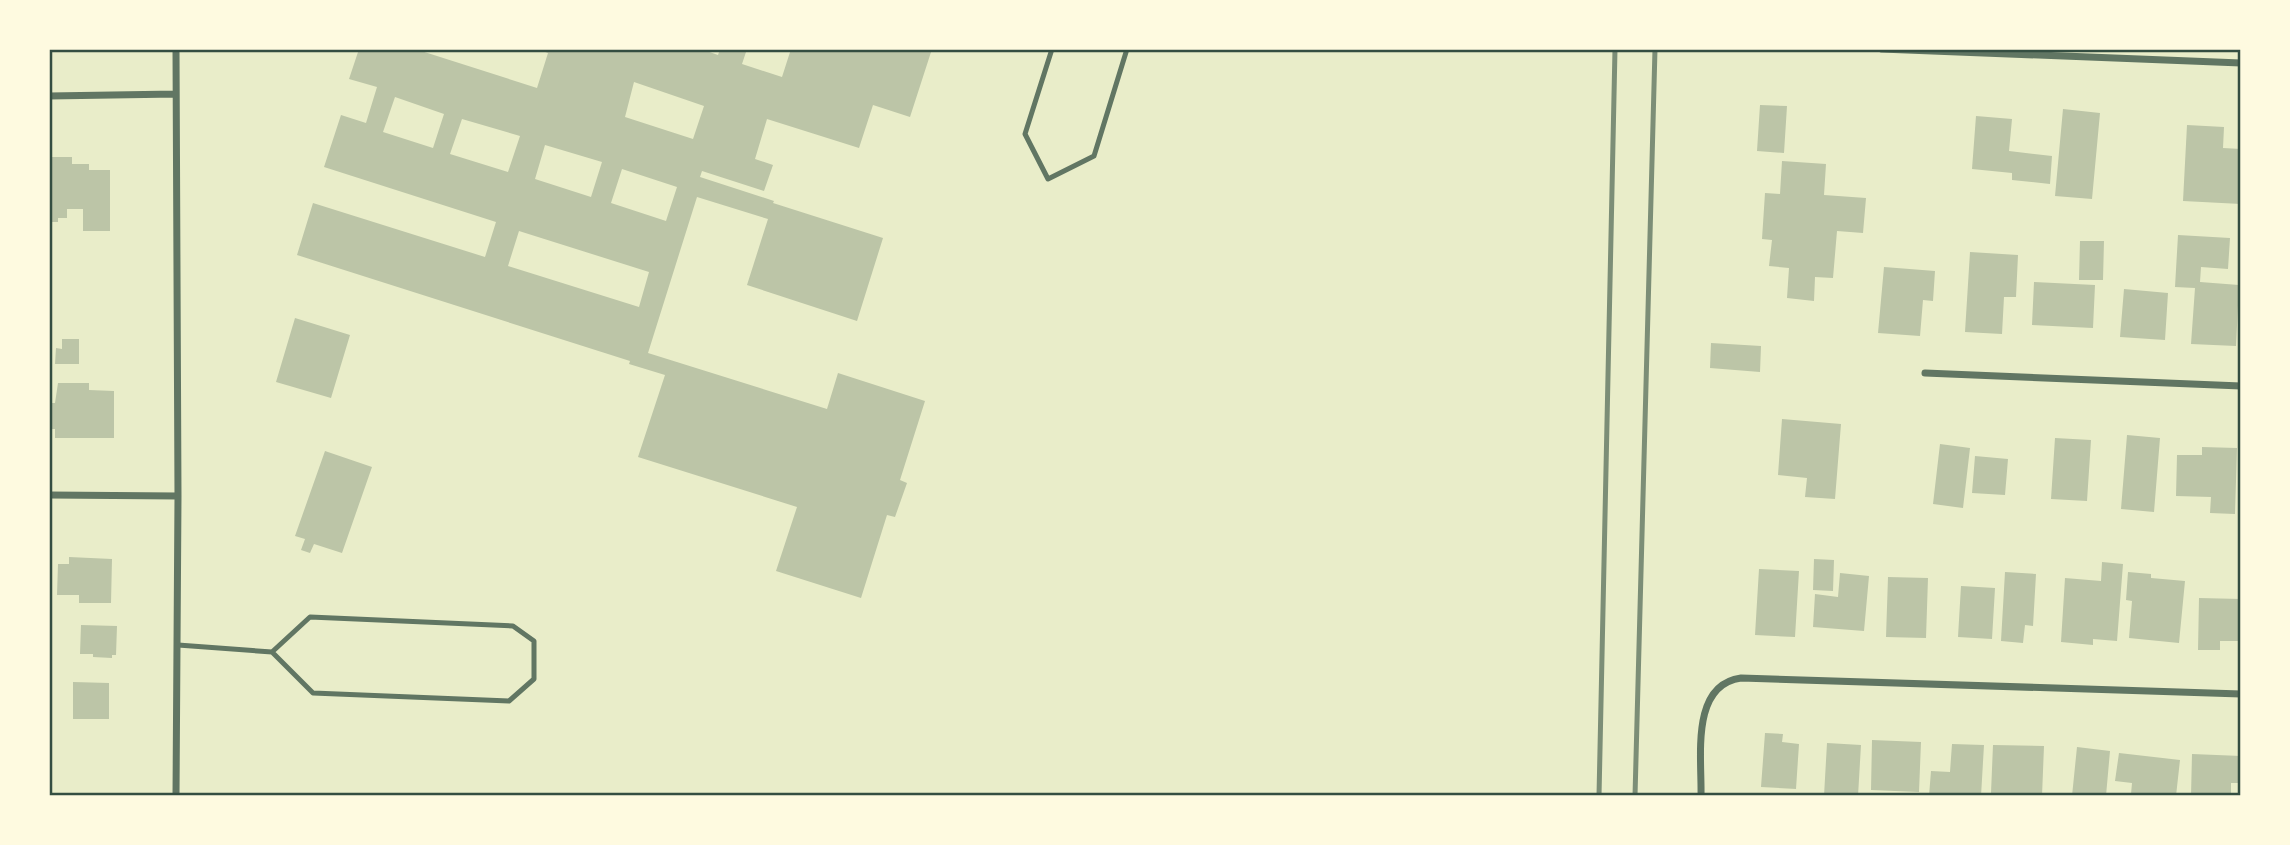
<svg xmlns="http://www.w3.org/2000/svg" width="2290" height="845" viewBox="0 0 2290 845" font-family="'PT Sans Narrow',sans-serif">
<rect width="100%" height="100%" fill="#e9edc9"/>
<path fill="#bcc5a7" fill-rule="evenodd" d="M 359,49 L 415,49 L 537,88 L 548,53 L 537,49 L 701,49 L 718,55 L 720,49 L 747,49 L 742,64 L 782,77 L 791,49 L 932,49 L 910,117 L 873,105 L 859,148 L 767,119 L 755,159 L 773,165 L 764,191 L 702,171 L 700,177 L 774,201 L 773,203 L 883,238 L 857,321 L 747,285 L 768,219 L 697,197 L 648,353 L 827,409 L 838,373 L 925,401 L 900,480 L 907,483 L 895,517 L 887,515 L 861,598 L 776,571 L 797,507 L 638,457 L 665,375 L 629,364 L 630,361 L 297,255 L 313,203 L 485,257 L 496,222 L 324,167 L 341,115 L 366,123 L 377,87 L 349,79 ZM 634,82 L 704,106 L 693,139 L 625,117 ZM 395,97 L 444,114 L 433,148 L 383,132 ZM 462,119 L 520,136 L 508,172 L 450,154 ZM 545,145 L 602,162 L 591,197 L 535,179 ZM 622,169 L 677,187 L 666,221 L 611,203 ZM 519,231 L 649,272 L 639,307 L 508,266 Z
M 1760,105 L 1787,106 L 1784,153 L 1757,151 Z
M 2063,109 L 2100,113 L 2092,199 L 2055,196 Z
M 1976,116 L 2012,119 L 2009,151 L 2052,156 L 2050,184 L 2012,180 L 2012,173 L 1972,169 Z
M 2187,125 L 2224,127 L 2223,148 L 2241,149 L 2241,204 L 2183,201 Z
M 49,157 L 72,157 L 72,164 L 89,164 L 89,170 L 110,170 L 110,231 L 83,231 L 83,209 L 67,209 L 67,218 L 58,218 L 58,222 L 49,222 Z
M 1782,161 L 1826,164 L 1824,195 L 1866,198 L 1863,233 L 1837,231 L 1833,278 L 1815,277 L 1814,301 L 1787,298 L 1789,268 L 1769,266 L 1772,240 L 1762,239 L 1765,193 L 1780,194 Z
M 2178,235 L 2230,238 L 2228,269 L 2201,267 L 2200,282 L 2239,285 L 2236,346 L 2191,344 L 2195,288 L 2175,287 Z
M 2080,241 L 2104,241 L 2103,280 L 2079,280 Z
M 1970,252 L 2018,255 L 2016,297 L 2004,297 L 2002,334 L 1965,332 Z
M 1884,267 L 1935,271 L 1933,301 L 1923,300 L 1920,336 L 1878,333 Z
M 2034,282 L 2095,285 L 2093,328 L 2032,325 Z
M 2124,289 L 2168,293 L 2165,340 L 2120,337 Z
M 295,318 L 350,335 L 331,398 L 276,382 Z
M 62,339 L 79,339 L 79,364 L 55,364 L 56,348 L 62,349 Z
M 1711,343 L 1761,346 L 1760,372 L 1710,368 Z
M 58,383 L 89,383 L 89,390 L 114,391 L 114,438 L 55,438 L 55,429 L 49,429 L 49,403 L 55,403 Z
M 1782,419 L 1841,424 L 1835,499 L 1805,497 L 1807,478 L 1778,475 Z
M 2127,435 L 2160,438 L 2154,512 L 2121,509 Z
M 2055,438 L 2091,440 L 2087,501 L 2051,499 Z
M 1940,444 L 1970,448 L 1963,508 L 1933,504 Z
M 2202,447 L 2237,448 L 2235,514 L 2210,513 L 2211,497 L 2176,496 L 2177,455 L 2202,455 Z
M 325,451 L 372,467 L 342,553 L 314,544 L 310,553 L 301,550 L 305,539 L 295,536 Z
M 1975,456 L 2008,459 L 2005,495 L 1972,493 Z
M 69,557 L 112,559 L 111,603 L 79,603 L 79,595 L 57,595 L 58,564 L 69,564 Z
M 1814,559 L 1834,560 L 1833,591 L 1813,590 Z
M 2102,562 L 2123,564 L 2117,641 L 2093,639 L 2093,645 L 2061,642 L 2065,578 L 2101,581 Z
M 1759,569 L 1799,571 L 1795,637 L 1755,635 Z
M 2005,572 L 2036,574 L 2033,626 L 2025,625 L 2023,643 L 2001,641 Z
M 2128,572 L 2151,574 L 2151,578 L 2185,581 L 2179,643 L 2129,638 L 2132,601 L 2126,600 Z
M 1840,573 L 1869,576 L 1864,631 L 1813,627 L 1815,594 L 1838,597 Z
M 1888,577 L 1928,578 L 1926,638 L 1886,637 Z
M 1961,586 L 1995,588 L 1992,639 L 1958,637 Z
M 2199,598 L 2241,599 L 2241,641 L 2220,641 L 2220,650 L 2198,650 Z
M 81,625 L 117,626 L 116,655 L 112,655 L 112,658 L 93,657 L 93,654 L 80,654 Z
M 73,682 L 109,683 L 109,719 L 73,719 Z
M 1765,733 L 1783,734 L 1782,742 L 1799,744 L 1796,789 L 1761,787 Z
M 1872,740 L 1921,742 L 1919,792 L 1871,790 Z
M 1827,743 L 1861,745 L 1858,796 L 1824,796 Z
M 1952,744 L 1984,745 L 1981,796 L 1929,796 L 1931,771 L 1950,772 Z
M 1993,745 L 2044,746 L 2042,796 L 2011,796 L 2012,794 L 1991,793 Z
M 2077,747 L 2110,751 L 2106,796 L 2072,796 Z
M 2119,753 L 2180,760 L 2176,796 L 2131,794 L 2132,783 L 2115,781 Z
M 2192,754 L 2241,756 L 2241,783 L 2231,783 L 2231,796 L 2191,796 Z"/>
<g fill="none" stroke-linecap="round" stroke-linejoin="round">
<path stroke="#617663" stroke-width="5" d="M 1052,49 L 1025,134 L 1048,179 L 1094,156 L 1127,49
M 178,645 L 272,652 L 313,693 L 509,701 L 534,679 L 534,641 L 513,626 L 310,617 L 272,652"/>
<path stroke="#617663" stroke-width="7" d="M 1881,49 L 2241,63
M 49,96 L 176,94
M 1925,373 L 2241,386
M 49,495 L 178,496
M 176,796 L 178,496 L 176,49
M 1701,796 C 1702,758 1690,685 1741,678 L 2241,694"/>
<path stroke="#7c8e77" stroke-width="5" d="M 1599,796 L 1615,49
M 1635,796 L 1655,49"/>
</g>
<rect width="2290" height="845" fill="none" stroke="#fefae0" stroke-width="102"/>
<rect x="51" y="51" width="2188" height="743" fill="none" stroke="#344e41" stroke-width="2.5"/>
</svg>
